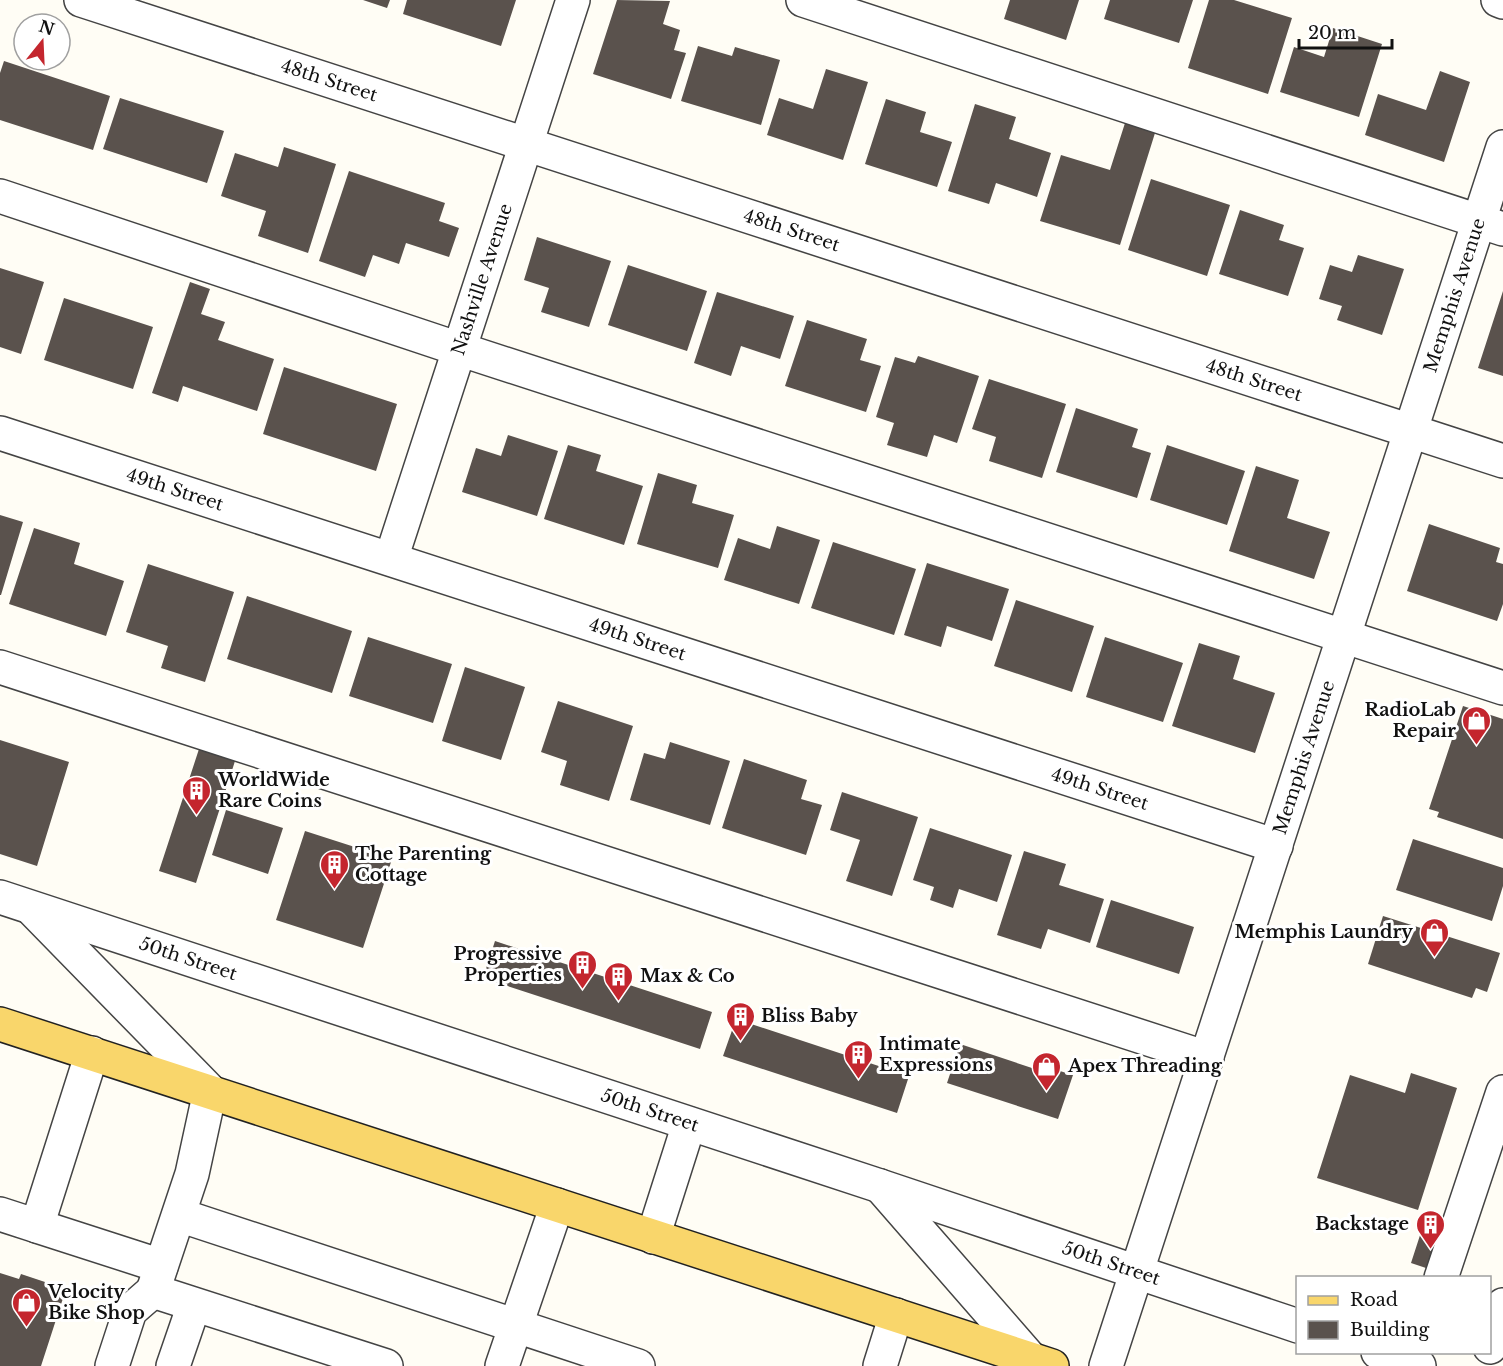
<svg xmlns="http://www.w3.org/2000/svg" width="1503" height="1366" viewBox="0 0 1503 1366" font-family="'Libre Baskerville',serif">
<rect width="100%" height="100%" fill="#fffdf5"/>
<path fill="#5a524d" d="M 363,0 L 390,0 L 387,8 Z
M 407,0 L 516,0 L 501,46 L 403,14 Z
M 617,0 L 670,1 L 663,24 L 680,30 L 674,50 L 686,53 L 671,99 L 593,74 Z
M 1010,0 L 1079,0 L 1066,40 L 1004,19 Z
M 1110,0 L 1193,0 L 1179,43 L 1104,19 Z
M 1209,0 L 1234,0 L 1292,18 L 1268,94 L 1188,68 Z
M 1333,28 L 1382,44 L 1359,117 L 1280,92 L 1294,47 L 1324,57 Z
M 698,46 L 732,56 L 735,47 L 780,60 L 761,125 L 681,101 Z
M 4,61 L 110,96 L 93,150 L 0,120 L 0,73 Z
M 826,69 L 868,82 L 843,160 L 767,135 L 779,98 L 813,109 Z
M 1440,71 L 1470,82 L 1444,162 L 1365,135 L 1378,94 L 1426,110 Z
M 120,98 L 224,131 L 207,183 L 103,149 Z
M 886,99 L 926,112 L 920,132 L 952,142 L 937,187 L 865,164 Z
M 975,104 L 1016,117 L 1009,139 L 1051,153 L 1037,197 L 996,183 L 989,204 L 948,191 Z
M 1125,123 L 1155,133 L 1120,245 L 1040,221 L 1061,155 L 1110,170 Z
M 284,147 L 336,164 L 308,253 L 258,236 L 266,211 L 221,196 L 235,153 L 278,167 Z
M 349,171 L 445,203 L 439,221 L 459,228 L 449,257 L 406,243 L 399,264 L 373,255 L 365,277 L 319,261 Z
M 1151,179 L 1230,205 L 1207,276 L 1128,250 Z
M 1240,210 L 1284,225 L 1279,240 L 1304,248 L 1288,296 L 1219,274 Z
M 537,237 L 611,261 L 589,327 L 541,312 L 549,288 L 524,280 Z
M 1358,255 L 1404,269 L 1382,335 L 1337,320 L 1342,306 L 1319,299 L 1330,265 L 1352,272 Z
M 628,265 L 707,291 L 687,351 L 608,325 Z
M 0,268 L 44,282 L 21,354 L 0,347 Z
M 190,282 L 210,289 L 201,314 L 225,322 L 218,340 L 274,359 L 257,411 L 183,386 L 178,402 L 152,393 Z
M 1503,291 L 1503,376 L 1478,368 Z
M 717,292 L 794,316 L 780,359 L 741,346 L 731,376 L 694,363 Z
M 64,298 L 153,327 L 133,389 L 44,360 Z
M 807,320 L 867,339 L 860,360 L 881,366 L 866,412 L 785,386 Z
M 918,356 L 979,376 L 957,443 L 934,435 L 927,457 L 887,445 L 894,423 L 876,417 L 895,357 L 915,363 Z
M 284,367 L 397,404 L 376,471 L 263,434 Z
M 989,379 L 1066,404 L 1042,478 L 989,461 L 996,437 L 972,429 Z
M 1076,408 L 1138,429 L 1132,447 L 1151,453 L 1137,498 L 1056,472 Z
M 508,435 L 558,451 L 537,516 L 462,492 L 476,448 L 501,456 Z
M 568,445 L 601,455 L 596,471 L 643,486 L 624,545 L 544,519 Z
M 1167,445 L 1245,471 L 1227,525 L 1150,500 Z
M 1256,466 L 1299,480 L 1287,518 L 1330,532 L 1314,579 L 1229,551 Z
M 658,473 L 697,485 L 692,503 L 734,515 L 718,568 L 637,544 Z
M 0,515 L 23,522 L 1,595 L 0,595 Z
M 1429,524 L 1500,548 L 1496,562 L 1503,564 L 1503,604 L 1497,621 L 1407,591 Z
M 777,526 L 820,540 L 799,604 L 724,580 L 738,538 L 770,549 Z
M 34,528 L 80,543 L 74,564 L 124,581 L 106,636 L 9,604 Z
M 833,542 L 916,569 L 894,635 L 811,608 Z
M 927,563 L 1009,589 L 992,641 L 947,626 L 941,647 L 904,635 Z
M 148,564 L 234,592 L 205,682 L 161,668 L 168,646 L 126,632 Z
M 247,596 L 352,631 L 332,693 L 227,659 Z
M 1016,600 L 1094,626 L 1072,692 L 994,666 Z
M 368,637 L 452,664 L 433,723 L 349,696 Z
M 1105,637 L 1183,663 L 1163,722 L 1086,697 Z
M 1199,643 L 1240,656 L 1233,679 L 1275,693 L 1255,753 L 1172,726 Z
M 465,667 L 525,687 L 501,760 L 442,741 Z
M 558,701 L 633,726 L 609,801 L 560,785 L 567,761 L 541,752 Z
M 1463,706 L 1503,719 L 1503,839 L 1437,817 L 1439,812 L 1429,809 Z
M 0,740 L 69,762 L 37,866 L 0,854 Z
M 670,742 L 730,761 L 710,825 L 630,800 L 644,753 L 665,759 Z
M 199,749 L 235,761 L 196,883 L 159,871 Z
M 744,759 L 807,780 L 801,799 L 822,805 L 806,855 L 722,828 Z
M 842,792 L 918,817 L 892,896 L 846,881 L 860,840 L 830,830 Z
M 226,810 L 283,828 L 268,874 L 212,855 Z
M 930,828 L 1012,855 L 997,902 L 959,889 L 953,908 L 930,900 L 934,887 L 913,880 Z
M 305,831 L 392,859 L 363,948 L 276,920 Z
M 1413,839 L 1503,868 L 1503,886 L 1492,921 L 1396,890 Z
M 1024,851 L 1066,864 L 1059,885 L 1104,899 L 1090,943 L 1048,929 L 1041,949 L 997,935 Z
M 1111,900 L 1194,927 L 1179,974 L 1096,947 Z
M 1383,916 L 1500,953 L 1487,992 L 1476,988 L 1472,998 L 1368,964 Z
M 495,941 L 712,1012 L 700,1049 L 483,978 Z
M 736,1019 L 909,1076 L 897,1113 L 723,1056 Z
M 960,1044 L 1035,1069 L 1037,1064 L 1073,1075 L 1058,1119 L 947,1083 Z
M 1411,1073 L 1457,1088 L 1418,1210 L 1317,1178 L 1350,1075 L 1405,1093 Z
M 1423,1226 L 1450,1235 L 1438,1272 L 1411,1263 Z
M 0,1273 L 19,1279 L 21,1274 L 66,1289 L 41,1366 L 0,1366 Z"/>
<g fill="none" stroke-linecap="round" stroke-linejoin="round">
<defs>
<g id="minor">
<path id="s1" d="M 81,0 L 1503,461"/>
<path d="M 803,0 L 1503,229"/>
<path d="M 1498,0 L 1503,2"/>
<path d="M 0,196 L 459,349 L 1503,688"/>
<path id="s2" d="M 0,433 L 1276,846"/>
<path id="s3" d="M 391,559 L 573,0"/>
<path d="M 0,667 L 1207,1058"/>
<path id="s4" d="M 0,897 L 880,1186 L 1298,1326"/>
<path d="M 34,911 L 210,1091 L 192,1174 L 153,1291 L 386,1366"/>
<path d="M 880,1186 L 1031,1359"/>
<path d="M 0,1214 L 37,1226 L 92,1053"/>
<path d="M 179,1215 L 638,1366"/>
<path d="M 37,1226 L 161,1266"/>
<path d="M 653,1237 L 689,1124"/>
<path d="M 1441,1278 L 1503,1092"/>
<path d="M 1490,1347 L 1503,1305"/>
<path d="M 1378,1352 L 1419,1366"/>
<path d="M 112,1366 L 130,1311 L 153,1291"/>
<path d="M 173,1366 L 194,1305"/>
<path d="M 502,1366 L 557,1205"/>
<path d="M 880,1366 L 896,1315"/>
<path id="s5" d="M 1106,1366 L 1503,147"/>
</g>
<path id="major" d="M 0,1024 L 1052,1366"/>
</defs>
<use href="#minor" stroke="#444" stroke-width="36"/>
<use href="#major" stroke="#222" stroke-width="36"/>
<use href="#minor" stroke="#fff" stroke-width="33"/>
<use href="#major" stroke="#f9d66b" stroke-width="33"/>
</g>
<defs>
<symbol id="shop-pin" viewBox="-11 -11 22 30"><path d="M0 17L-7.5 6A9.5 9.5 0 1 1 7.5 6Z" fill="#c4262e" stroke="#fff"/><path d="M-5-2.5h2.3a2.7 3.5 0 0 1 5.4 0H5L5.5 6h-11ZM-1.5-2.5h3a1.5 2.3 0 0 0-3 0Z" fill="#fff"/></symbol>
<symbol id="building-pin" viewBox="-11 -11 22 30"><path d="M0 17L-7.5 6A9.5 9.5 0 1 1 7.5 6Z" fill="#c4262e" stroke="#fff"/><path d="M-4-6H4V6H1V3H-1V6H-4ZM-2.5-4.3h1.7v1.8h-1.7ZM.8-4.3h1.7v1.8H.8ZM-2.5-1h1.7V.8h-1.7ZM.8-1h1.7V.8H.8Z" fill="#fff"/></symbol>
</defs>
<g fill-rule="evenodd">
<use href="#shop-pin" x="1460" y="704" width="33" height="45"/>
<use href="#building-pin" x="180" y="774" width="33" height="45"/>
<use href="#building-pin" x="318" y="848" width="33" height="45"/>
<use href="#shop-pin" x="1418" y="916" width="33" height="45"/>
<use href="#building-pin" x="566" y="948" width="33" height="45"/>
<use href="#building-pin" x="602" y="960" width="33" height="45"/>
<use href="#building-pin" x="724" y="1000" width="33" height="45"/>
<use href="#building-pin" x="842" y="1038" width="33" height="45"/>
<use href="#shop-pin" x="1030" y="1050" width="33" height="45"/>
<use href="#building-pin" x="1414" y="1208" width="33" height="45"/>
<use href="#shop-pin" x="10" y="1286" width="33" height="45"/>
</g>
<g text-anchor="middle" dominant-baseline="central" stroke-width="6" stroke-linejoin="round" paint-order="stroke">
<g font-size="18" fill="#111" stroke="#fff">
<text stroke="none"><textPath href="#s1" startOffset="261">48th Street</textPath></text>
<text stroke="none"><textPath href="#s1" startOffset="747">48th Street</textPath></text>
<text stroke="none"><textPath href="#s3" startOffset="294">Nashville Avenue</textPath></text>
<text stroke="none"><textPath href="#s5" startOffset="1126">Memphis Avenue</textPath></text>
<text stroke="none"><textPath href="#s1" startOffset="1233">48th Street</textPath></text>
<text stroke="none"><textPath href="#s2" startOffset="184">49th Street</textPath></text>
<text stroke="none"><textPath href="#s2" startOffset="670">49th Street</textPath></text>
<text stroke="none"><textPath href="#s5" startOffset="640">Memphis Avenue</textPath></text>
<text stroke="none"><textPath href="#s2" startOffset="1156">49th Street</textPath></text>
<text stroke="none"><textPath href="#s4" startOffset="198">50th Street</textPath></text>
<text stroke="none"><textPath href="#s4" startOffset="684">50th Street</textPath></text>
<text stroke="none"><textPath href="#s4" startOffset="1170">50th Street</textPath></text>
</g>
<g font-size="18" font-weight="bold" fill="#111" stroke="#fff" text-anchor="start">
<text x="1456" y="710" text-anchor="end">RadioLab<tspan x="1456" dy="21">Repair</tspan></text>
<text x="218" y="780">WorldWide<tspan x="218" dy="21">Rare Coins</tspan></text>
<text x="355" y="854">The Parenting<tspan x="355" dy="21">Cottage</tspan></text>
<text x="1413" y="932" text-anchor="end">Memphis Laundry</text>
<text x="562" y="954" text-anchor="end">Progressive<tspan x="562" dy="21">Properties</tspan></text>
<text x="640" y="976">Max &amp; Co</text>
<text x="761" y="1016">Bliss Baby</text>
<text x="879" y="1044">Intimate<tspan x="879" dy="21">Expressions</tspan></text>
<text x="1068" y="1066">Apex Threading</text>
<text x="1409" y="1224" text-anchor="end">Backstage</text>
<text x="48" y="1292">Velocity<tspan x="48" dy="21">Bike Shop</tspan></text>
</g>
</g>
<rect x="1296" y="1276" width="195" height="78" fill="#ffffff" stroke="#a0a0a0" stroke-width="1.5"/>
<rect x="1308" y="1296" width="30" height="9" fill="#f9d66b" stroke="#a0a0a0" stroke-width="1.5"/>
<text x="1350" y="1306" font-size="18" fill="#111111">Road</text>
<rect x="1308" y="1321" width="30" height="18" fill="#5a524d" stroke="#a0a0a0" stroke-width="1.5"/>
<text x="1350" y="1336" font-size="18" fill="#111111">Building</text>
<g transform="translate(42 42) rotate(18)"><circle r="28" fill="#ffffff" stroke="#a0a0a0" stroke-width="1.5"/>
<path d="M0-4.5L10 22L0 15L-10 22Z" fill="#c4262e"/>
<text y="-9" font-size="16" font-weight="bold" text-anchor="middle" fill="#111111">N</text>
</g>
<path d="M1299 39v9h93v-9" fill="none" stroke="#111111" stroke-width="3"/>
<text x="1308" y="39" font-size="18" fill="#111111" stroke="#ffffff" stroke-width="4.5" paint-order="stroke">20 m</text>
</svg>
